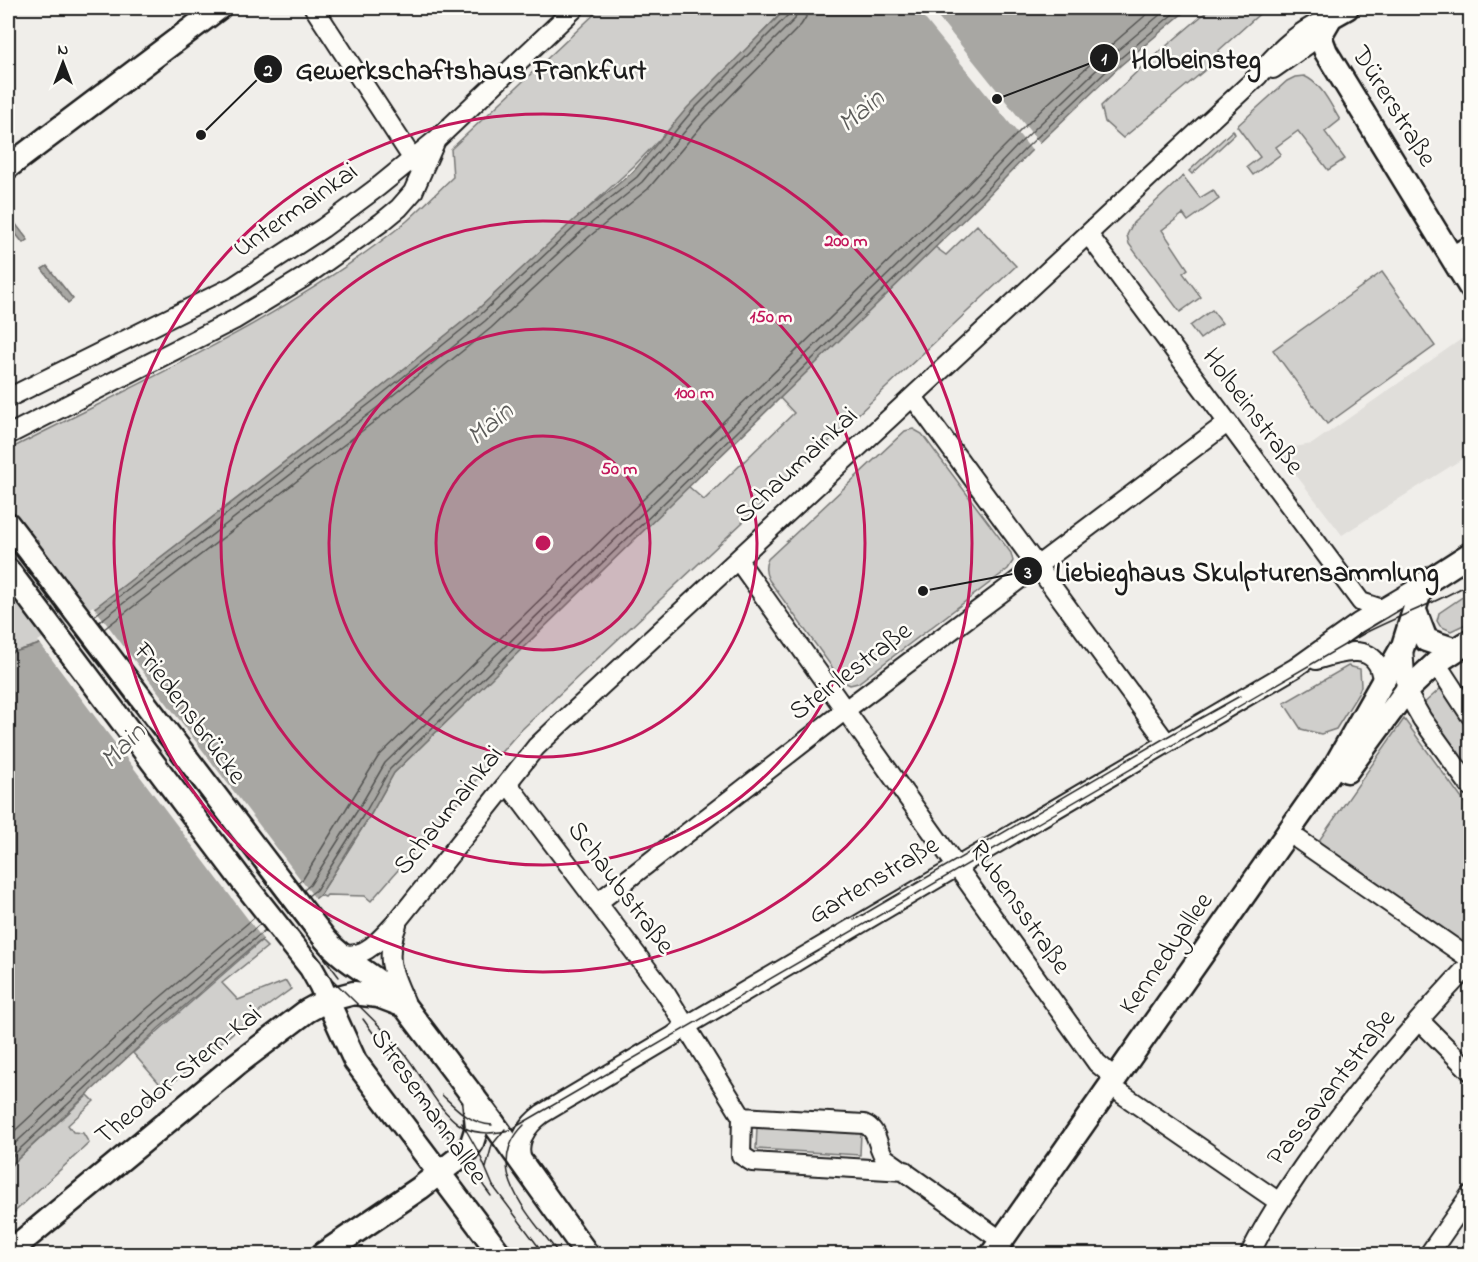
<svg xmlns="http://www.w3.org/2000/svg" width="1478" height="1262" viewBox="0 0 1478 1262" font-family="'Indie Flower',sans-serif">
<rect width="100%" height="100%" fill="#f0eeea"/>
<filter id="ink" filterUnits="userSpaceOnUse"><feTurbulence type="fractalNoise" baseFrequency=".0167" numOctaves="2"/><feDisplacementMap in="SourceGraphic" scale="12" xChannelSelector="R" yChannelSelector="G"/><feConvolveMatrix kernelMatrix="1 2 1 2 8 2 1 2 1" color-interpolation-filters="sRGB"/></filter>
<g filter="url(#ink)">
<path fill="#e0deda" d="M 1470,333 L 1470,454 L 1342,535 L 1277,450 L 1312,444 Z"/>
<path fill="#d0cfcc" stroke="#767674" stroke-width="1.5" d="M 601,8 L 786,8 L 634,166 L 476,311 L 374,393 L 96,607 L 37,645 L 8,654 L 8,450 C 144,380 287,318 407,221 C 423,207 438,191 453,177 L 451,149 Z
M 1211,8 L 1266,8 L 1218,51 L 1222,56 L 1123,138 L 1105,122 L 1101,106 L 1144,65 Z
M 1304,76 C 1322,84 1330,104 1340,120 L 1325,132 L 1345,159 L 1328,170 L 1298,131 L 1276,147 L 1281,154 L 1253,175 L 1247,167 L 1260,157 L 1237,126 L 1287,81 L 1295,77 Z
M 1233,130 L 1235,134 L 1192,174 L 1189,171 Z
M 1183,176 L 1200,198 L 1213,190 L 1219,199 L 1188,221 L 1183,214 L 1162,230 L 1188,269 L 1183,273 L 1201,297 L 1180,312 L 1129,244 L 1127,235 L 1133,223 Z
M 977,225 L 1016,266 L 518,733 L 371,901 L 365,896 L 327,895 L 325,897 L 320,895 L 371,814 L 394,773 L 688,486 L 704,500 L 794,413 L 779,397 L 935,247 L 946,255 Z
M 1382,272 L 1435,346 L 1327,424 L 1273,350 Z
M 1212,310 L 1222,323 L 1200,339 L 1190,326 Z
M 913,429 L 922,434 L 1011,553 L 1013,561 L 1008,569 L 858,683 L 850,685 L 842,681 L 769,580 C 765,573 764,567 768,559 L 905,431 Z
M 1470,592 L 1470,622 L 1451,631 L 1440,626 L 1437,621 L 1439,613 Z
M 1348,666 L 1360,669 L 1361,686 L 1358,694 L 1336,729 L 1321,734 L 1301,729 L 1284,703 Z
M 1441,688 L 1470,727 L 1470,773 L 1422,705 Z
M 1404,719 L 1470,810 L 1470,947 L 1318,842 Z
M 261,941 L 267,947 L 222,983 L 238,1000 L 286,981 L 291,989 L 251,1018 L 144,1106 L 160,1084 L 133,1053 Z
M 88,1095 L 94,1101 L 68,1125 L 73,1132 L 83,1133 L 89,1143 L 8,1218 L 8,1168 Z
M 757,1127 L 861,1133 L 860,1155 L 756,1149 Z"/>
<path fill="#a8a7a3" stroke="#706f6d" stroke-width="1.5" d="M 787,8 L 1189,8 L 1121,65 L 1029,153 L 984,200 L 394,773 L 371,814 L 320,895 L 250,949 L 159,1028 L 8,1168 L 8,654 L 37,645 L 96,607 L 374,393 L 476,311 L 575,219 L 633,172 L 687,108 Z
M 8,214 L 28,240 L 23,243 L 8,224 Z
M 47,266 L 73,299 L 68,303 L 42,269 Z"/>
<path fill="#f0eeea" d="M 916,8 L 931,8 L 1041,145 L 1034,153 Z
M 93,606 L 317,901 L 265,942 L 38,641 Z"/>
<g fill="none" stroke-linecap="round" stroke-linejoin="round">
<path stroke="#545452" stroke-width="1.5" d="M 94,616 L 377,398 L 480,315 L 579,223 L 637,177 L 692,111 L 789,14 L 791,8
M 99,622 L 382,404 L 485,321 L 584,229 L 642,182 L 697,117 L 795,19 L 798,8
M 104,629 L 388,411 L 491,328 L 590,236 L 648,189 L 704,123 L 801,25 L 806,17 L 807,8
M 298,883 L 303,879 L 378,757 L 968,184 C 1027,122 1089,63 1154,8
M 304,890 L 310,885 L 359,808 L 385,763 L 974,191 L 1019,144 L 1112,55 L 1168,8
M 308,896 L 316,890 L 366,811 L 390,769 L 980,196 L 1025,149 L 1117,61 L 1180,8
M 8,1137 L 144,1011 L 255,917
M 8,1150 L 150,1018 L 260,924
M 8,1160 L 155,1023 L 265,930"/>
<defs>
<path id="minor" d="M 314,8 L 418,167
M 1273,69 L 1320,36
M 1088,234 L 1361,602 L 1382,609
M 1451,256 L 1470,245
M 913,397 L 1167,743
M 8,398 L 234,286 L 323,228 L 378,187 L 437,139 L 575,8
M 8,435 L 234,320 L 303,278 L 382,222 L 399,208 L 413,192 L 436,140
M 738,560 L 1097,1063 L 1115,1078
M 1403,646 L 1406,691 L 1422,719 L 1470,786
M 1316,660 C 1343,651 1379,641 1382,681
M 1436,663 L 1470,715
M 508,784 L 666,994 L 742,1117 L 864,1124 C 879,1130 876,1146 885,1158 L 1002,1241
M 1299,840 L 1470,959
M 597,903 L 844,711 L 1227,423
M 397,925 C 385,958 391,970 405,1001
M 336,951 C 362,965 382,937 398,920 L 536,747 L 559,725 L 1258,76 C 1277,50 1301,29 1331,17
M 1419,1020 L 1470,1071
M 1122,1094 L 1279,1202
M 742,1117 L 741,1155 L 752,1162 L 905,1171
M 523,1165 C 515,1143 525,1127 542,1114 L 673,1036 L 686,1026 L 1295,668 L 1358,623 L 1422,585
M 1250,1254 C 1264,1224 1283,1196 1302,1168 C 1352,1095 1410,1028 1470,964
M 1429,1254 L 1470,1195"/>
<path id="major" d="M 1347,8 L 1331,17 L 1320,36 L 1326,52 L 1470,287
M 8,167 L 219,8
M 8,524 L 325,939 C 346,964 378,976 400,1000 L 494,1124 L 587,1254
M 8,570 L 243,882 L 311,968 L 320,984 L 355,1061 L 500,1254
M 1415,611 L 1426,640 L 1456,650
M 1347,771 L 1406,691 L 1436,663 L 1470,641
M 8,1253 L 237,1064 L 307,1011 L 327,1000 L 354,993 L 378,996 L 399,1004
M 323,1254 L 420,1188 L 465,1153 L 472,1143 L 477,1127 L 474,1097
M 992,1254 L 1336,764 L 1403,646 L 1422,585 L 1470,554"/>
</defs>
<use href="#minor" stroke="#1c1c1c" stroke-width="22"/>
<use href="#major" stroke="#1c1c1c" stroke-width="27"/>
<use href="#minor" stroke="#fdfcf7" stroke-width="18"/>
<use href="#major" stroke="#fdfcf7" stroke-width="22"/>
<path stroke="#1c1c1c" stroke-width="1.5" d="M 8,542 L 339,977
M 854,920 L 1163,739 L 1240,696
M 326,973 C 352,1000 380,1024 403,1052 C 423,1076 436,1110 463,1127 C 477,1135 497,1134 512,1129 L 1365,633 C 1400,615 1437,603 1470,583
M 363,1019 L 491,1196
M 442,1095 C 456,1108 470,1124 492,1125
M 462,1123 L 479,1153 L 493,1186 L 544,1254
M 524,1125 C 480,1169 532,1218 559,1254
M 486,1168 L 492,1145 L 505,1129"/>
</g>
</g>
<circle cx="543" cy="543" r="107" fill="#c2185b" fill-opacity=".12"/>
<g fill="none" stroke="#c2185b" stroke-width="3">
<circle cx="543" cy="543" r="107"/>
<circle cx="543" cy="543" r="214"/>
<circle cx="543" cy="543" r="322"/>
<circle cx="543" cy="543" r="429"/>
</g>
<g text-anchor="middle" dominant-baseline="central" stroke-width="5" stroke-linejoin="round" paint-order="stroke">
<g font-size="27" fill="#1c1c1c" stroke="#fdfcf7">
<text transform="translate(1393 107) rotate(58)">Dürerstraße</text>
<text transform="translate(296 211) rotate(-35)">Untermainkai</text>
<text transform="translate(1252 412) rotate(53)">Holbeinstraße</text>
<text transform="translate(797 466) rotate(-43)">Schaumainkai</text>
<text transform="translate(851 672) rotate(-37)">Steinlestraße</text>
<text transform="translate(189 714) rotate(53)">Friedensbrücke</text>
<text transform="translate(449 811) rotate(-51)">Schaumainkai</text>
<text transform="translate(874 881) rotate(-31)">Gartenstraße</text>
<text transform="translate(620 888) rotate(53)">Schaubstraße</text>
<text transform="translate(1019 908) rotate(55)">Rubensstraße</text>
<text transform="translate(1167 954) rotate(-55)">Kennedyallee</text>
<text transform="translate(179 1076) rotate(-39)">Theodor-Stern-Kai</text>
<text transform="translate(1332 1088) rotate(-52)">Passavantstraße</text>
<text transform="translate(428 1107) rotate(55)">Stresemannallee</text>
</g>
<g font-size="28" font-style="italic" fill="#5b5b59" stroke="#fdfcf7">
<text transform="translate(862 112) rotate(-40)">Main</text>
<text transform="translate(491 425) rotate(-40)">Main</text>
<text transform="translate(124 747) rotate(-45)">Main</text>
</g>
</g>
<circle cx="543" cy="543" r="9" fill="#c2185b" stroke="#fdfcf7" stroke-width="3"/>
<g font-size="18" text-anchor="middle" font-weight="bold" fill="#c2185b" stroke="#fdfcf7" stroke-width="5" stroke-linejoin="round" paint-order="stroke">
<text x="846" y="246">200 m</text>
<text x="771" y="322">150 m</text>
<text x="694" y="398">100 m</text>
<text x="619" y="474">50 m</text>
</g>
<path fill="none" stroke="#1c1c1c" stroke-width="2" d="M997 99L1104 58M201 135L268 69M923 591L1028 571"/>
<g fill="#1c1c1c" stroke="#fdfcf7" stroke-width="2">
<circle cx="997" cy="99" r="6"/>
<circle cx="201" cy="135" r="6"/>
<circle cx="923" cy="591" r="6"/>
<circle cx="1104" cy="58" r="15"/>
<circle cx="268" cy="69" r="15"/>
<circle cx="1028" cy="571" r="15"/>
</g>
<g font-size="18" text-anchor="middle" font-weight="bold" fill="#fff">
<text x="1104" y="64">1</text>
<text x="268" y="76">2</text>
<text x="1028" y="578">3</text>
</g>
<g font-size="28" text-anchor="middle" font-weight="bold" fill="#1c1c1c" stroke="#fdfcf7" stroke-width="5" stroke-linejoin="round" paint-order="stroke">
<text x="1196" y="68">Holbeinsteg</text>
<text x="471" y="79">Gewerkschaftshaus Frankfurt</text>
<text x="1247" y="581">Liebieghaus Skulpturensammlung</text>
</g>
<rect width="1478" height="1262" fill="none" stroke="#fdfcf7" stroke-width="30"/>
<rect x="15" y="15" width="1448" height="1232" fill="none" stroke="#1c1c1c" stroke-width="2" filter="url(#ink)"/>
<g transform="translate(63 63)" stroke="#fdfcf7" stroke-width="4.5" paint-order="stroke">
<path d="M0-4.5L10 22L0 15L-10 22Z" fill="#1c1c1c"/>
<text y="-9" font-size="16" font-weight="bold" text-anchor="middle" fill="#1c1c1c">N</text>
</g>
</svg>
